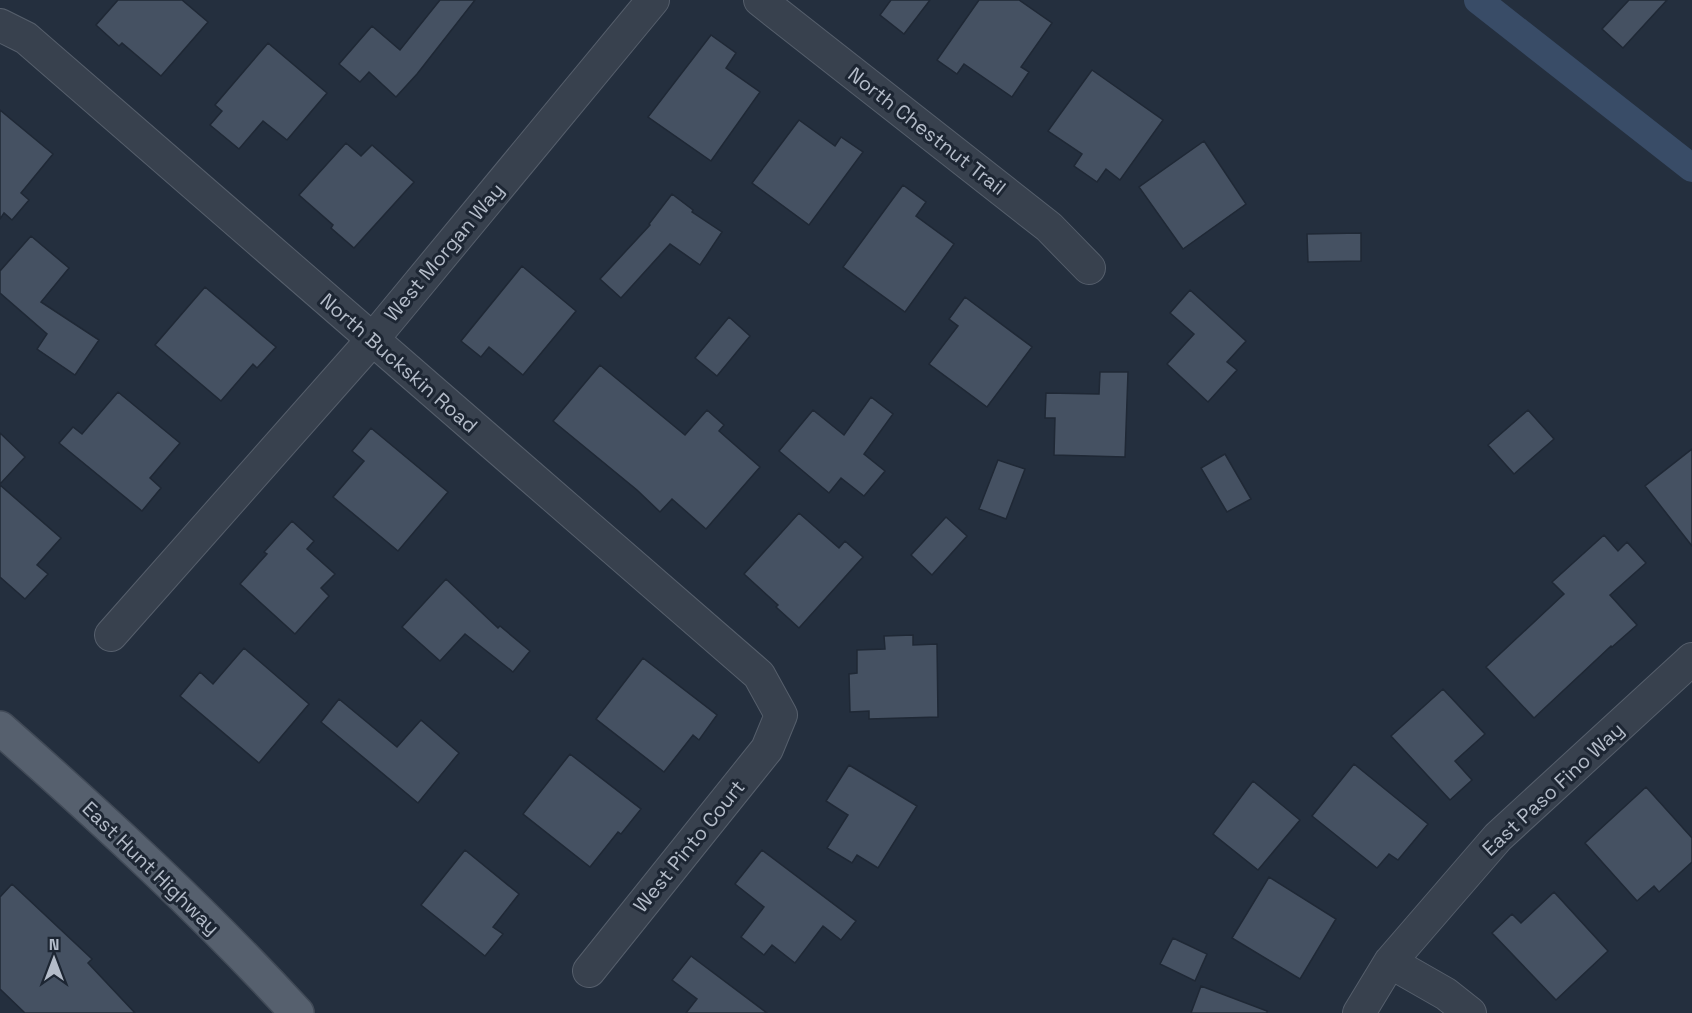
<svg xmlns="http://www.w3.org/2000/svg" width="1692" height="1013" viewBox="0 0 1692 1013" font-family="'Space Grotesk',sans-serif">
<rect width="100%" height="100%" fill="#242f3e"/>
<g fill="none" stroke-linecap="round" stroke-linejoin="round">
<path stroke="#394c67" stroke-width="28" d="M 1478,0 L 1692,168"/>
</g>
<path fill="#455162" stroke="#1f2835" stroke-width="1.5" d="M 118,0 L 182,0 L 208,22 L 161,76 L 122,43 L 119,46 L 96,25 Z
M 440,0 L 475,0 L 417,74 L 396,97 L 369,72 L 360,82 L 339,64 L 372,26 L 400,50 Z
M 891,0 L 930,0 L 904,34 L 880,15 Z
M 979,0 L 1019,0 L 1052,23 L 1021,67 L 1029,72 L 1012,97 L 964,64 L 957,74 L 937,60 Z
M 1629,0 L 1667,0 L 1623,48 L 1602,29 Z
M 711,35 L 736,53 L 726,68 L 760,92 L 711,161 L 648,117 Z
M 268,43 L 327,93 L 287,140 L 263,121 L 239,149 L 210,125 L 222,111 L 215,105 Z
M 1092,70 L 1163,120 L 1120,180 L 1106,169 L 1097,182 L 1074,166 L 1082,154 L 1048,131 Z
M 0,110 L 53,154 L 21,193 L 29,200 L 12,220 L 4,213 L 0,219 Z
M 799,120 L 835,146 L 841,137 L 863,152 L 809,225 L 752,183 Z
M 1204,141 L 1246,204 L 1183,249 L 1139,187 Z
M 346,143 L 361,156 L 372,145 L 414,182 L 354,248 L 331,228 L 333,225 L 299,195 Z
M 903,185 L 926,202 L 916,216 L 954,244 L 905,312 L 843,267 Z
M 672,194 L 693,210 L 692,212 L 722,232 L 700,265 L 670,244 L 621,298 L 600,279 L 650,225 L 649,224 Z
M 1361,233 L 1361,261 L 1308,262 L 1307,234 Z
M 31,236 L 69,268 L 41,302 L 99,340 L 75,375 L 37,349 L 47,334 L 0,293 L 0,271 Z
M 522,266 L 576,311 L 523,375 L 489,347 L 481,357 L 461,341 Z
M 205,287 L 276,347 L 257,368 L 253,364 L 221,401 L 155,345 Z
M 1190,290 L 1246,341 L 1227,362 L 1237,370 L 1208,402 L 1167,364 L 1194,334 L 1170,313 Z
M 965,297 L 1032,347 L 987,407 L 929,364 L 958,326 L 949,319 Z
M 729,317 L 750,336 L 717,376 L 695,358 Z
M 600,365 L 685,435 L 707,410 L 724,425 L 719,431 L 760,467 L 706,529 L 672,499 L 660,512 L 637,490 L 553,421 Z
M 1100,372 L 1128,372 L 1125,457 L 1054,455 L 1055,418 L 1045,418 L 1046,393 L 1099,394 Z
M 118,392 L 180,443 L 150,478 L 161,488 L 142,511 L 59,443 L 73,427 L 82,434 Z
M 871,397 L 893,414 L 864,454 L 885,471 L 864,496 L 841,478 L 829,493 L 779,451 L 813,410 L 844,435 Z
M 1528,410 L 1554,439 L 1514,474 L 1488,445 Z
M 371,428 L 448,492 L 398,551 L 333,497 L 364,461 L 352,451 Z
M 0,433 L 25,457 L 0,484 Z
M 1692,449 L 1692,546 L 1645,486 Z
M 1225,454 L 1251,499 L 1227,512 L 1201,468 Z
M 998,460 L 1025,469 L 1006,519 L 979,509 Z
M 0,485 L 61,538 L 37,565 L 48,574 L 25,599 L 0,577 Z
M 799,513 L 839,548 L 845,541 L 863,557 L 799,628 L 776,607 L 778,605 L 744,574 Z
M 946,517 L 967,536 L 932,575 L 911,555 Z
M 292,521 L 314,541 L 307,549 L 335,574 L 321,588 L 329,596 L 295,634 L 240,584 L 267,554 L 264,552 Z
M 1604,535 L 1618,551 L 1627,542 L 1646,563 L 1610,595 L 1637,625 L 1612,647 L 1611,646 L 1534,718 L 1486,667 L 1564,594 L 1552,582 Z
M 446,579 L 498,628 L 500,626 L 530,651 L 513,672 L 465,634 L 440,661 L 402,627 Z
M 913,635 L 913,645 L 937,644 L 938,717 L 869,719 L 869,711 L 850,712 L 849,674 L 857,673 L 857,650 L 885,649 L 884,636 Z
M 244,648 L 309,704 L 259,763 L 180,696 L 200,672 L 213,684 Z
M 643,658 L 717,715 L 699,740 L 693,735 L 664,772 L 596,719 Z
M 1443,689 L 1485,734 L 1455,761 L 1472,780 L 1450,800 L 1391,736 Z
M 339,699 L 397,747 L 421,720 L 459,753 L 418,803 L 321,722 Z
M 570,754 L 641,809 L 621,834 L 618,832 L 590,867 L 523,814 Z
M 1354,764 L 1428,824 L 1398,860 L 1389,854 L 1377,868 L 1312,816 Z
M 849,765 L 917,806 L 878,868 L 857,855 L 852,863 L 827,848 L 848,815 L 826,801 Z
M 1253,781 L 1300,820 L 1258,870 L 1213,834 Z
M 1646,787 L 1692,838 L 1692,862 L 1659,892 L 1654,886 L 1637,901 L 1585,843 Z
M 465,850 L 519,894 L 493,927 L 503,934 L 485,956 L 421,905 Z
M 762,850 L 856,921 L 841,940 L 823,926 L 795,963 L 772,945 L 764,955 L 741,937 L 764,907 L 735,884 Z
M 1269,877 L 1336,919 L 1300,979 L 1232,938 Z
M 12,884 L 92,959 L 88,963 L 135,1013 L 25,1013 L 0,989 L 0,897 Z
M 1554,892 L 1608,951 L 1556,1000 L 1492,933 L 1512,914 L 1521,923 Z
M 1173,938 L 1207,954 L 1195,981 L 1160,964 Z
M 691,956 L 767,1013 L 686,1013 L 697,999 L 672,980 Z
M 1201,986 L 1267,1011 L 1267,1013 L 1191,1013 Z"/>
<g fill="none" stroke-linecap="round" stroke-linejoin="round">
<defs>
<path id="minor" d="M 760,0 L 1049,227 L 1089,268
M 0,25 L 26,38 L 759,675 L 781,715 L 767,749 L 589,971
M 111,635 L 372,340 L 653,0
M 1390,962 L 1446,994 L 1470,1013
M 1359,1013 L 1390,962 L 1498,837 L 1692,659"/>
<path id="primary" d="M 0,728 C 103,819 204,912 297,1013"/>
</defs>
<use href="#minor" stroke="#565f6c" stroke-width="34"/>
<use href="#primary" stroke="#414a57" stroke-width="36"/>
<use href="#minor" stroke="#38414e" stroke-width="32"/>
<use href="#primary" stroke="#56606e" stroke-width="33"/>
</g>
<g text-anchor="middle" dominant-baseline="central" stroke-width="6" stroke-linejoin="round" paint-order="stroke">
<g font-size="20" fill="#b4bcc9" stroke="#1d2633">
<text transform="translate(927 131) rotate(38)">North Chestnut Trail</text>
<text transform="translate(444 252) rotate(-50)">West Morgan Way</text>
<text transform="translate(399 363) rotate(41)">North Buckskin Road</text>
<text transform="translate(1553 789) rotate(-43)">East Paso Fino Way</text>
<text transform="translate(689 846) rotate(-51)">West Pinto Court</text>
<text transform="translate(151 868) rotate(44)">East Hunt Highway</text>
</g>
</g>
<g transform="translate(54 959)" stroke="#1d2633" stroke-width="4.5" paint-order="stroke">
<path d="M0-4.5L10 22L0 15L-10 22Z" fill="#b4bcc9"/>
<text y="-9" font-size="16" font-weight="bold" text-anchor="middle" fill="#b4bcc9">N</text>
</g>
</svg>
